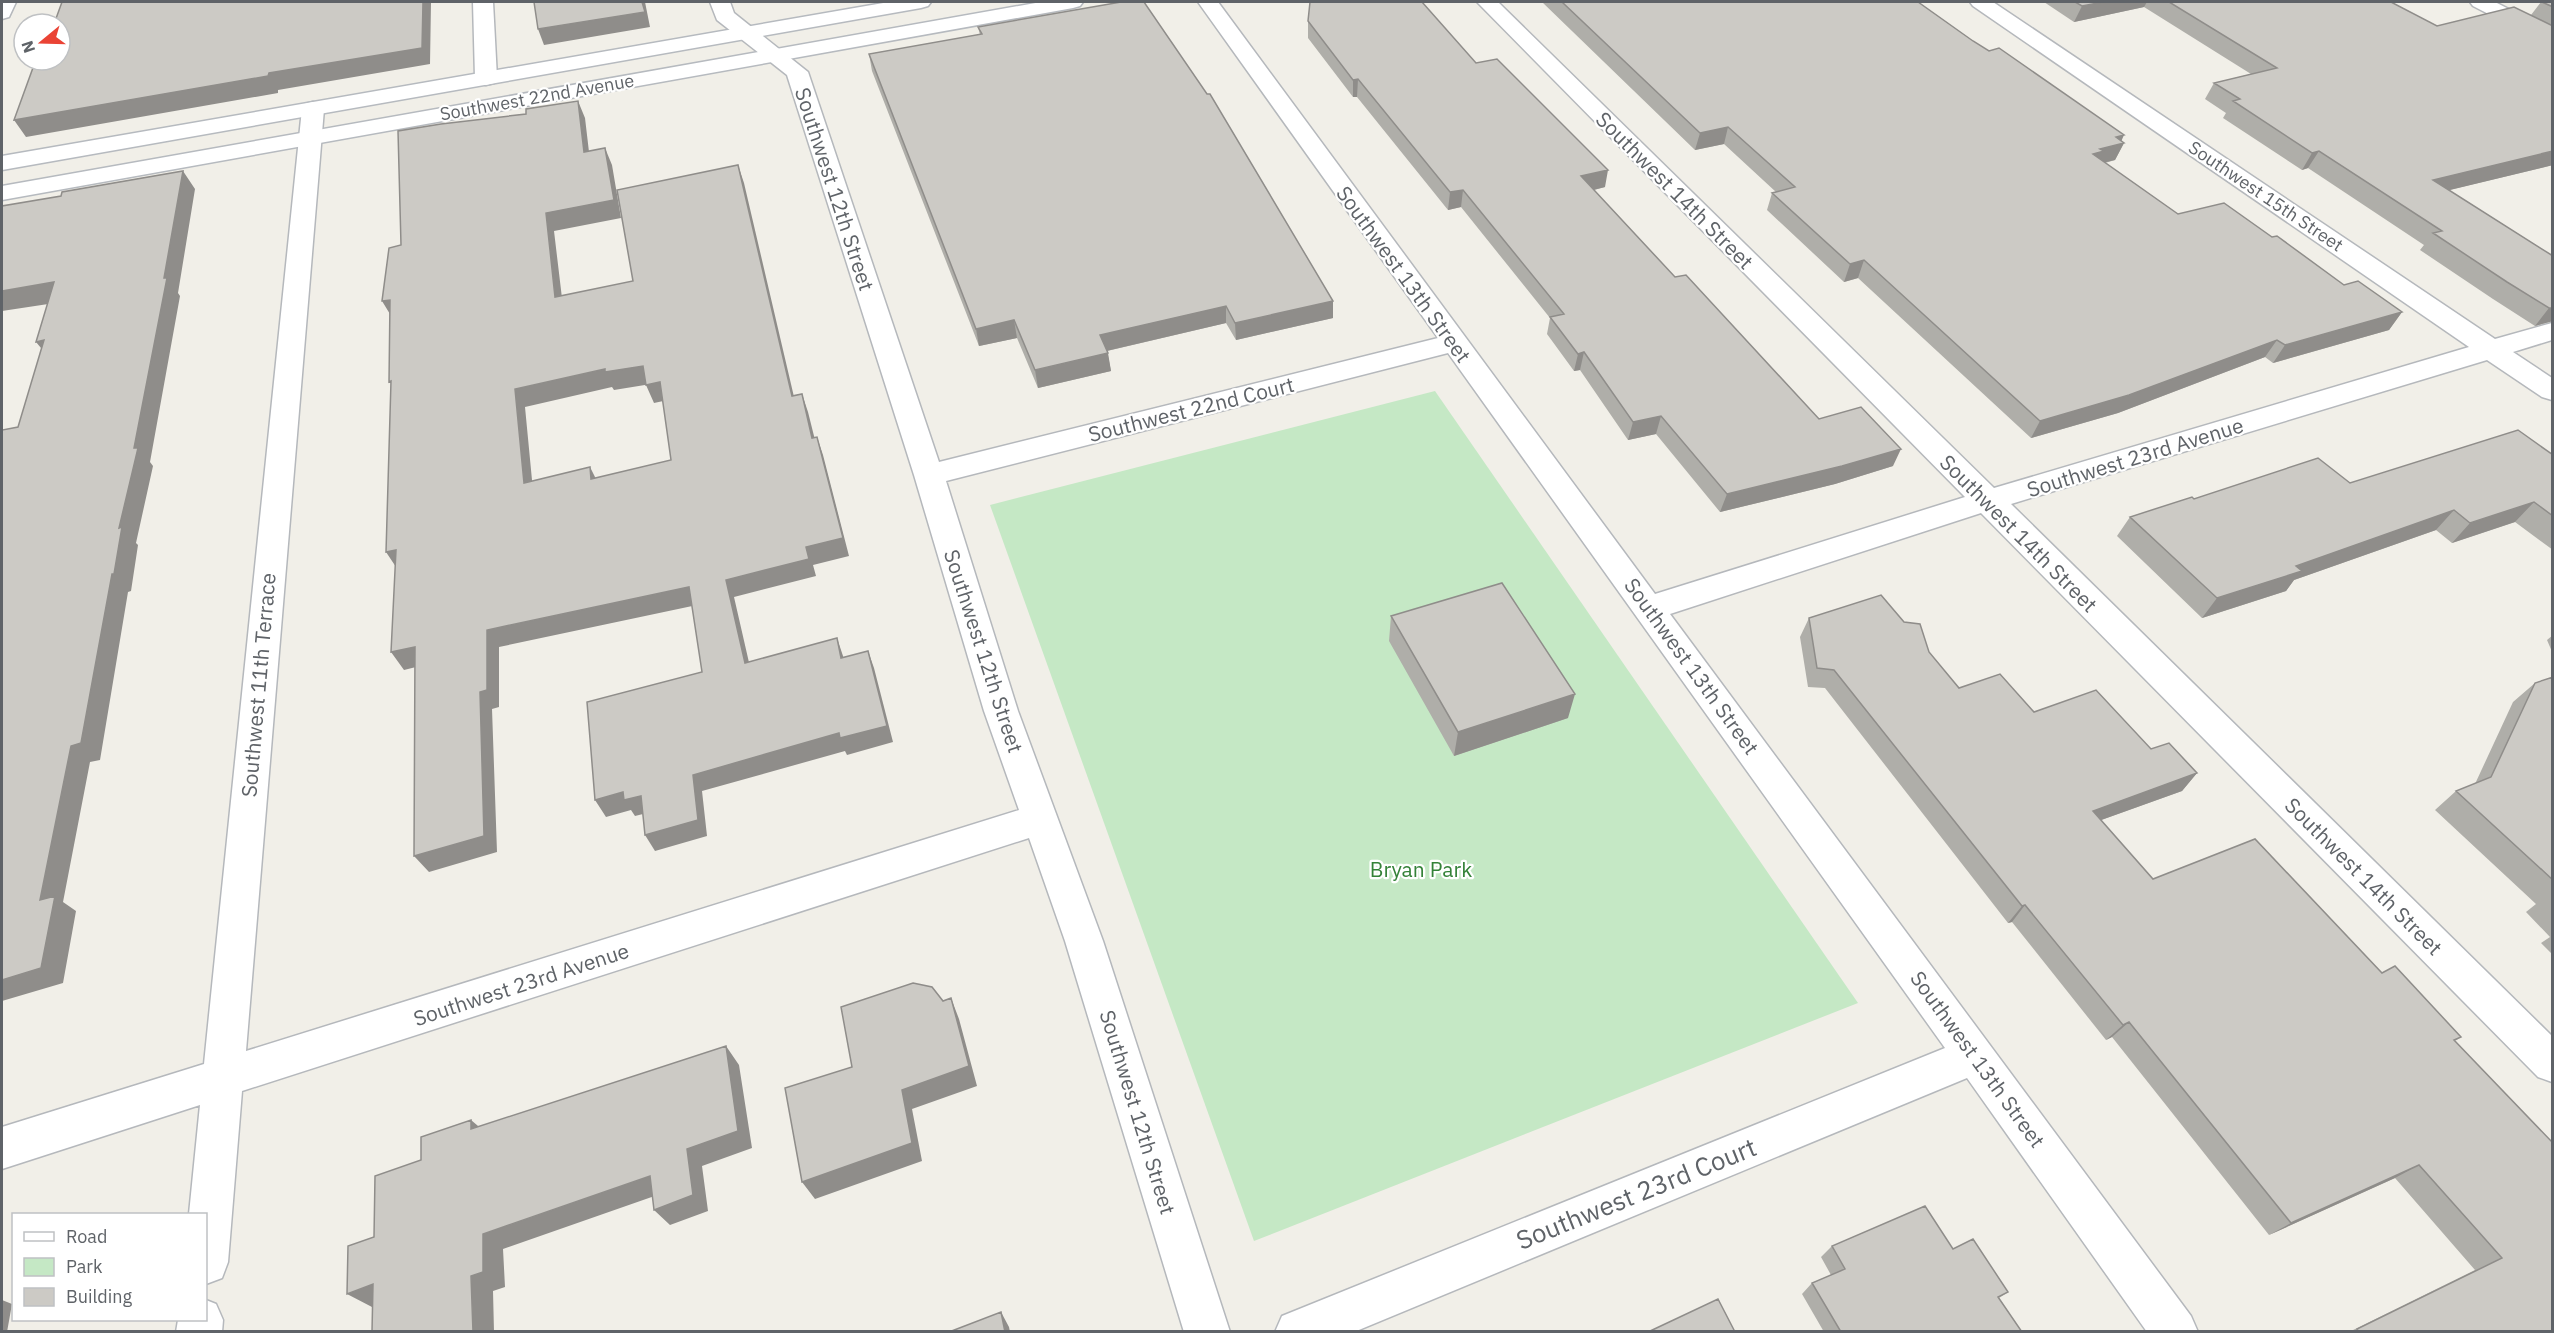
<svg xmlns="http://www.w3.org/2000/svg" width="2554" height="1333" viewBox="0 0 2554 1333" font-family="'IBM Plex Sans',sans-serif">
<rect width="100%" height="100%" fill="#f1efe8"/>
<path fill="#c5e8c5" d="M 1435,391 L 1858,1003 L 1254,1241 L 990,505 Z"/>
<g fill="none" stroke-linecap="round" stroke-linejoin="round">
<defs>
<path id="minor" d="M 2,2 L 16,2 L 9,17 L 2,19 Z
M 473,2 L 493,2 L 497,78 L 494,83 L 486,85 L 478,83 L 475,78 Z
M 710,2 L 730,2 L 734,13 L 808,72 L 939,462 L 1438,338 L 1198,2 L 1218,2 L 1655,594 L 1965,497 L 1477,2 L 1498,2 L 1994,488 L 2469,347 L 1973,6 L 1970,2 L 1993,2 L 2495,339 L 2552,323 L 2552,340 L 2513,352 L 2552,378 L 2552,400 L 2542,397 L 2487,360 L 2011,504 L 2552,1036 L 2552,1082 L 2538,1077 L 1981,513 L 1670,614 L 2191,1316 L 2198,1332 L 2147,1332 L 1967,1078 L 1354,1332 L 1275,1332 L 1282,1316 L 1945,1048 L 1448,353 L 946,481 L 1018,711 L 1103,941 L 1230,1332 L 1184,1332 L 1065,941 L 1029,838 L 242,1091 L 228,1262 L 222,1278 L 206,1284 L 206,1214 L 189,1214 L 200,1105 L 2,1169 L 2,1127 L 204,1064 L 302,109 L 305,104 L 313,102 L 321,104 L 324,109 L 246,1051 L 1019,810 L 984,711 L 914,475 L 787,75 L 717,20 Z
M 206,1300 L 216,1304 L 223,1320 L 222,1332 L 176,1332 L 178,1320 L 206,1320 Z"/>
<path id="tertiary" d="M 2470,2 L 2495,2 L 2552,31 L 2552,45 L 2545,43 L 2473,6 Z"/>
<path id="secondary" d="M 889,2 L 931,2 L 928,6 L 921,8 L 2,170 L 2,156 Z
M 1041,2 L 1083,2 L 1080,6 L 1073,8 L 2,200 L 2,186 Z"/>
</defs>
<use href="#minor" stroke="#b5b8bc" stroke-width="3"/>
<use href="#tertiary" stroke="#b5b8bc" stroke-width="3"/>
<use href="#secondary" stroke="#b6babf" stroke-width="3"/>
<use href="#minor" fill="#fff" fill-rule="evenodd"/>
<use href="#tertiary" fill="#fff" fill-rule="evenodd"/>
<use href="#secondary" fill="#fff" fill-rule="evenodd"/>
</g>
<path fill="#afaea9" d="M 1542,2 L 1918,2 L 1973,41 L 2124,143 L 2115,160 L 2105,163 L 2178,214 L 2272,237 L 2344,285 L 2402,312 L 2389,330 L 2273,363 L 2265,357 L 2118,413 L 2031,438 L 1858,278 L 1844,282 L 1767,210 L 1772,193 L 1776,192 L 1724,144 L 1695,150 Z
M 2044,2 L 2391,2 L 2437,26 L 2531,15 L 2541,2 L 2553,2 L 2553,165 L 2449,190 L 2553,256 L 2553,321 L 2535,326 L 2493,299 L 2420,250 L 2424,245 L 2308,168 L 2302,170 L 2223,118 L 2226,113 L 2205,99 L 2214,83 L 2251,74 L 2144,7 L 2074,22 Z
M 1308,21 L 1476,63 L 1605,187 L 1594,190 L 1675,277 L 1819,419 L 1893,466 L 1835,484 L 1720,512 L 1656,434 L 1628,440 L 1580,370 L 1574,371 L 1547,334 L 1550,318 L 1461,207 L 1448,210 L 1357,97 L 1353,97 L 1308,38 Z
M 978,27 L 1333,301 L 1333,318 L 1236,340 L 1226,323 L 1107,351 L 1111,371 L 1038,388 L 1017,338 L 979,346 L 872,71 L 869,54 L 980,35 Z
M 2553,455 L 2553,550 L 2515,522 L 2452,543 L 2436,530 L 2294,580 L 2286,591 L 2202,618 L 2117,536 L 2130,517 L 2194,499 L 2350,483 Z
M 1391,616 L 1568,718 L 1454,756 L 1389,641 Z
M 1809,618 L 1929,652 L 1959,688 L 2151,749 L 2197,773 L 2182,791 L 2101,820 L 2153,879 L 2382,973 L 2461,1037 L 2455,1041 L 2553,1332 L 2349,1332 L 2475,1270 L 2395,1178 L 2269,1235 L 2112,1037 L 2106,1040 L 2012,922 L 2008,923 L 1825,688 L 1808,687 L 1800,637 Z
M 2553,635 L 2553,654 L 2547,640 Z
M 2553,677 L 2553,955 L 2541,943 L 2550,937 L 2526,912 L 2536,904 L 2435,810 L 2456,791 L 2475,784 L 2513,702 L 2535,683 Z
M 1832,1246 L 1953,1249 L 2008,1292 L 1999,1298 L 2022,1332 L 1824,1332 L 1802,1294 L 1812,1283 L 1831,1275 L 1821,1257 Z"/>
<path fill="#8f8d8a" d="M 423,2 L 431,2 L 430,64 L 278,90 L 278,93 L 26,137 L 14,120 L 269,73 Z
M 642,2 L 645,2 L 650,27 L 544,45 L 538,29 Z
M 2103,2 L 2147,2 L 2144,7 L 2074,22 L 2082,6 Z
M 1358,79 L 1357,97 L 1353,97 L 1353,80 Z
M 578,101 L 585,118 L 591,169 L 584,152 Z
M 1728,127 L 1724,144 L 1695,150 L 1700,133 Z
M 2124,135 L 2120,144 L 2124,143 L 2115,160 L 2098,164 L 2093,154 L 2116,137 Z
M 605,148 L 612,165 L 621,218 L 554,231 L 564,315 L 555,297 L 546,213 Z
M 2319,151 L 2308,168 L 2302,170 L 2312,153 Z
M 2553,151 L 2553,165 L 2421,197 L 2433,180 Z
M 738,165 L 744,183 L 798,414 L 792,396 Z
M 1608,170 L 1605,187 L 1577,194 L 1581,176 Z
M 183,171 L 195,189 L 178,293 L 180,296 L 150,462 L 153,466 L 136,543 L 138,545 L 131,591 L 128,592 L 100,760 L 90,762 L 63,902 L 76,911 L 63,983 L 2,1001 L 2,980 L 40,900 L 71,746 L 119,528 Z
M 1463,190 L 1461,207 L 1448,210 L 1450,192 Z
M 1864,260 L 1858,278 L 1844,282 L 1850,264 Z
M 54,282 L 68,301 L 2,311 L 2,291 Z
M 390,300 L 393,319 L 382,301 Z
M 1333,301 L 1333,318 L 1236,340 L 1235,323 Z
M 1226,306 L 1226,323 L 1102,352 L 1100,335 Z
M 2549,308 L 2553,308 L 2553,321 L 2535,326 Z
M 2402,312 L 2389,330 L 2273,363 L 2285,345 Z
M 1014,320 L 1017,338 L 979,346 L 976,329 Z
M 44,340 L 51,360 L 36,342 Z
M 2277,340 L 2265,357 L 2118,413 L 2031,438 L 2040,421 Z
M 1584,352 L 1580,370 L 1574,371 L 1578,354 Z
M 1108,353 L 1111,371 L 1038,388 L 1035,370 Z
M 643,366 L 651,384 L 614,390 L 612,387 L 525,407 L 534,501 L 524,483 L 515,389 L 605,369 Z
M 660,382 L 668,400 L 654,403 L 646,385 Z
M 802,394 L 808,412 L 819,456 L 812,438 Z
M 1661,416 L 1656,434 L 1628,440 L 1633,422 Z
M 817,437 L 823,455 L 849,556 L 813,565 L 816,576 L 734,597 L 753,680 L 745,663 L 726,580 Z
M 1901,449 L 1893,466 L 1835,484 L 1720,512 L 1727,494 Z
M 590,467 L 599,485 L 591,479 Z
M 2534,502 L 2515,522 L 2452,543 L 2470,523 Z
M 2454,510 L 2436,530 L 2294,580 L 2286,591 L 2202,618 L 2217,598 L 2296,566 Z
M 396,550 L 398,570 L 386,552 Z
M 689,587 L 697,605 L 499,647 L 499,707 L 492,709 L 497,852 L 429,872 L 414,856 L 480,692 L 487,630 Z
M 837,638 L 843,656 L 848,676 L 841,658 Z
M 415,647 L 428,664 L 404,670 L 391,652 Z
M 868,651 L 874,668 L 893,742 L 847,755 L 845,751 L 702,791 L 707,836 L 655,851 L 645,835 L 693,775 Z
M 1575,694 L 1568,718 L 1454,756 L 1458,732 Z
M 2197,773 L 2182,791 L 2079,828 L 2093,811 Z
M 623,792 L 641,796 L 651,812 L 635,816 L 631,810 L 606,817 L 595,800 Z
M 2025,905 L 2012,922 L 2008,923 L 2022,906 Z
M 951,998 L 959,1019 L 977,1086 L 912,1109 L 922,1161 L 815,1199 L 802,1182 L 902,1090 Z
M 2129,1022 L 2112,1037 L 2106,1040 L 2123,1025 Z
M 726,1046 L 739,1065 L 752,1148 L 702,1166 L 708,1211 L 670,1225 L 654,1210 L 687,1149 Z
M 471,1120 L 491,1137 L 471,1129 Z
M 2419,1165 L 2395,1178 L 2269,1235 L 2291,1223 Z
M 650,1176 L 666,1192 L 503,1249 L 505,1287 L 493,1291 L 494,1332 L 473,1332 L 471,1276 L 483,1234 Z
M 373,1284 L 397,1298 L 372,1307 L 347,1294 Z
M 2,1300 L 12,1304 L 7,1332 L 2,1332 Z
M 1001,1312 L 1009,1327 L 1010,1332 L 1005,1332 Z"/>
<path fill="#cccac5" stroke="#8f8d8a" stroke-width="1.5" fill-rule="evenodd" d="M 62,2 L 423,2 L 422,48 L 269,73 L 268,76 L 14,120 L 34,65 L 38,64 L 40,60 L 60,60 L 60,24 L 54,24 Z
M 534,2 L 642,2 L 645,12 L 538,29 Z
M 1121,2 L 1144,2 L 1207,94 L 1210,94 L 1333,301 L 1235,323 L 1226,306 L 1100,335 L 1108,353 L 1035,370 L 1014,320 L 976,329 L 869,54 L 982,34 L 978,27 Z
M 1310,2 L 1422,2 L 1476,63 L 1497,59 L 1608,170 L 1581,176 L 1675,277 L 1686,275 L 1819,419 L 1861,407 L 1901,449 L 1842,466 L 1727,494 L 1661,416 L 1633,422 L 1584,352 L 1578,354 L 1550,317 L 1564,314 L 1463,190 L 1450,192 L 1358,79 L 1353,80 L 1308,21 Z
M 1562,2 L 1918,2 L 1973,41 L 1989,51 L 1999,48 L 2124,135 L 2116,137 L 2124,143 L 2100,149 L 2104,151 L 2093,154 L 2178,214 L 2224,203 L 2272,237 L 2277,236 L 2344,285 L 2358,281 L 2402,312 L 2285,345 L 2277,340 L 2129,395 L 2040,421 L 1864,260 L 1850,264 L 1772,193 L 1795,187 L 1728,127 L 1700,133 Z
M 2075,2 L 2103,2 L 2082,6 Z
M 2169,2 L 2391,2 L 2437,26 L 2514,7 L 2553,26 L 2553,151 L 2433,180 L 2553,256 L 2553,308 L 2549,308 L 2507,282 L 2433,233 L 2442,231 L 2319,151 L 2312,153 L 2233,101 L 2240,99 L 2214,83 L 2277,68 Z
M 2542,2 L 2553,2 L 2553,7 Z
M 578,101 L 584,152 L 605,148 L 614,200 L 546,213 L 555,297 L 633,281 L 617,190 L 738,165 L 792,396 L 802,394 L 812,438 L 817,437 L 843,538 L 806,547 L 809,559 L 726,580 L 745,663 L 837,638 L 841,658 L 868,651 L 887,726 L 840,738 L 839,733 L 693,775 L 698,820 L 645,835 L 641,796 L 624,800 L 623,792 L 595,800 L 587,702 L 702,672 L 689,587 L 487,630 L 487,690 L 480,692 L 484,836 L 414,856 L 415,647 L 391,652 L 396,550 L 386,552 L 391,381 L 389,382 L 390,300 L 382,301 L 389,248 L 401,245 L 398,131 L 441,124 L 526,114 L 526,109 ZM 643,366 L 646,385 L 660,382 L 671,460 L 591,479 L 590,467 L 524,483 L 515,389 L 605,369 L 605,372 Z
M 183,171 L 164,278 L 167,278 L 134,448 L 138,448 L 119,528 L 122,527 L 114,574 L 112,574 L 81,743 L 71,746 L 40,900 L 55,896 L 41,968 L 2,980 L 2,430 L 18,427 L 44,340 L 36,342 L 54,282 L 2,291 L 2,206 L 61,196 L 62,192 Z
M 2518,430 L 2553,455 L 2553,516 L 2534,502 L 2470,523 L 2454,510 L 2296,566 L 2302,571 L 2217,598 L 2130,517 L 2192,497 L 2194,499 L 2318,458 L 2350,483 Z
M 1502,583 L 1575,694 L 1458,732 L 1391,616 Z
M 1881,595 L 1904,622 L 1920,624 L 1929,652 L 1959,688 L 2000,674 L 2034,712 L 2096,690 L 2151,749 L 2169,743 L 2197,773 L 2093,811 L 2153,879 L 2255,839 L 2382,973 L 2395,966 L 2461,1037 L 2454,1040 L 2553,1143 L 2553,1332 L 2359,1332 L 2357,1329 L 2502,1258 L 2419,1165 L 2291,1223 L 2129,1022 L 2123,1025 L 2025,905 L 2022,906 L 1834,670 L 1817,668 L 1809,618 Z
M 2553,677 L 2553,880 L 2456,791 L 2491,777 L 2535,683 Z
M 913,983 L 932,987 L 943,1001 L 951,998 L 969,1066 L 902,1090 L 912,1143 L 802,1182 L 785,1088 L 852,1067 L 841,1007 Z
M 726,1046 L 738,1131 L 687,1149 L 693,1195 L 654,1210 L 650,1176 L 483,1234 L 483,1272 L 471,1276 L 473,1332 L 372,1332 L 373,1284 L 347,1294 L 348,1246 L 374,1237 L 375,1176 L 421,1160 L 421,1137 L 471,1120 L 471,1129 Z
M 1925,1206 L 1953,1249 L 1973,1239 L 2008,1292 L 1998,1297 L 2022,1332 L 1841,1332 L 1812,1283 L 1845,1269 L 1832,1246 Z
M 1718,1299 L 1735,1332 L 1648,1332 Z
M 1001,1312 L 1005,1332 L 949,1332 Z"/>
<g text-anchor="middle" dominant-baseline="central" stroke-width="4.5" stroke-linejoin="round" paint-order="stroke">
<g font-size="18" fill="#5f6368" stroke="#fff">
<text transform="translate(537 97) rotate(-10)">Southwest 22nd Avenue</text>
<text transform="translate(2266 196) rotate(34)">Southwest 15th Street</text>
</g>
<g font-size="21" fill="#5f6368" stroke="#fff">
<text transform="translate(835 189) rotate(72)">Southwest 12th Street</text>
<text transform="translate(1675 190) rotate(45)">Southwest 14th Street</text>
<text transform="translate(1404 274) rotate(54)">Southwest 13th Street</text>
<text transform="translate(1191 409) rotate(-14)">Southwest 22nd Court</text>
<text transform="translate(2135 457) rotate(-17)">Southwest 23rd Avenue</text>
<text transform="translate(2019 533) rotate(45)">Southwest 14th Street</text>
<text transform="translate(984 651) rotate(72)">Southwest 12th Street</text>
<text transform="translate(1692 666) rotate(54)">Southwest 13th Street</text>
<text transform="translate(258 685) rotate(-85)">Southwest 11th Terrace</text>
<text transform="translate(2364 876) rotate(45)">Southwest 14th Street</text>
<text transform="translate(521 984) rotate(-18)">Southwest 23rd Avenue</text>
<text transform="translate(1978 1059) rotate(54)">Southwest 13th Street</text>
<text transform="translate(1138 1112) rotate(73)">Southwest 12th Street</text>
</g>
<g font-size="21" fill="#348238" stroke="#fff">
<text x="1421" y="869">Bryan Park</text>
</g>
<g font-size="26" fill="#5f6368" stroke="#fff">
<text transform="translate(1636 1193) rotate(-22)">Southwest 23rd Court</text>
</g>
</g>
<rect width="2554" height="1333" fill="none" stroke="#5f6368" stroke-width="6"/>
<rect x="12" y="1213" width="195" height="108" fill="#ffffff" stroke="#bfc1c3" stroke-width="1.5"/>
<rect x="24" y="1232" width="30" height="9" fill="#ffffff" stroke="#bfc1c3" stroke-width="1.5"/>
<text x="66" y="1243" font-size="18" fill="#5f6368">Road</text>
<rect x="24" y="1258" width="30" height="18" fill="#c5e8c5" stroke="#bfc1c3" stroke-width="1.5"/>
<text x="66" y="1273" font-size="18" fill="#5f6368">Park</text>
<rect x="24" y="1288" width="30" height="18" fill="#cccac5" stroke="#bfc1c3" stroke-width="1.5"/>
<text x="66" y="1303" font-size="18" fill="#5f6368">Building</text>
<g transform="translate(42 42) rotate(251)"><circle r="28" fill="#ffffff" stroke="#bfc1c3" stroke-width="1.5"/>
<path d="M0-4.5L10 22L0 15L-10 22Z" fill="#ea4335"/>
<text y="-9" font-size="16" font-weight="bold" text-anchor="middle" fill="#5f6368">N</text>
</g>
</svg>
